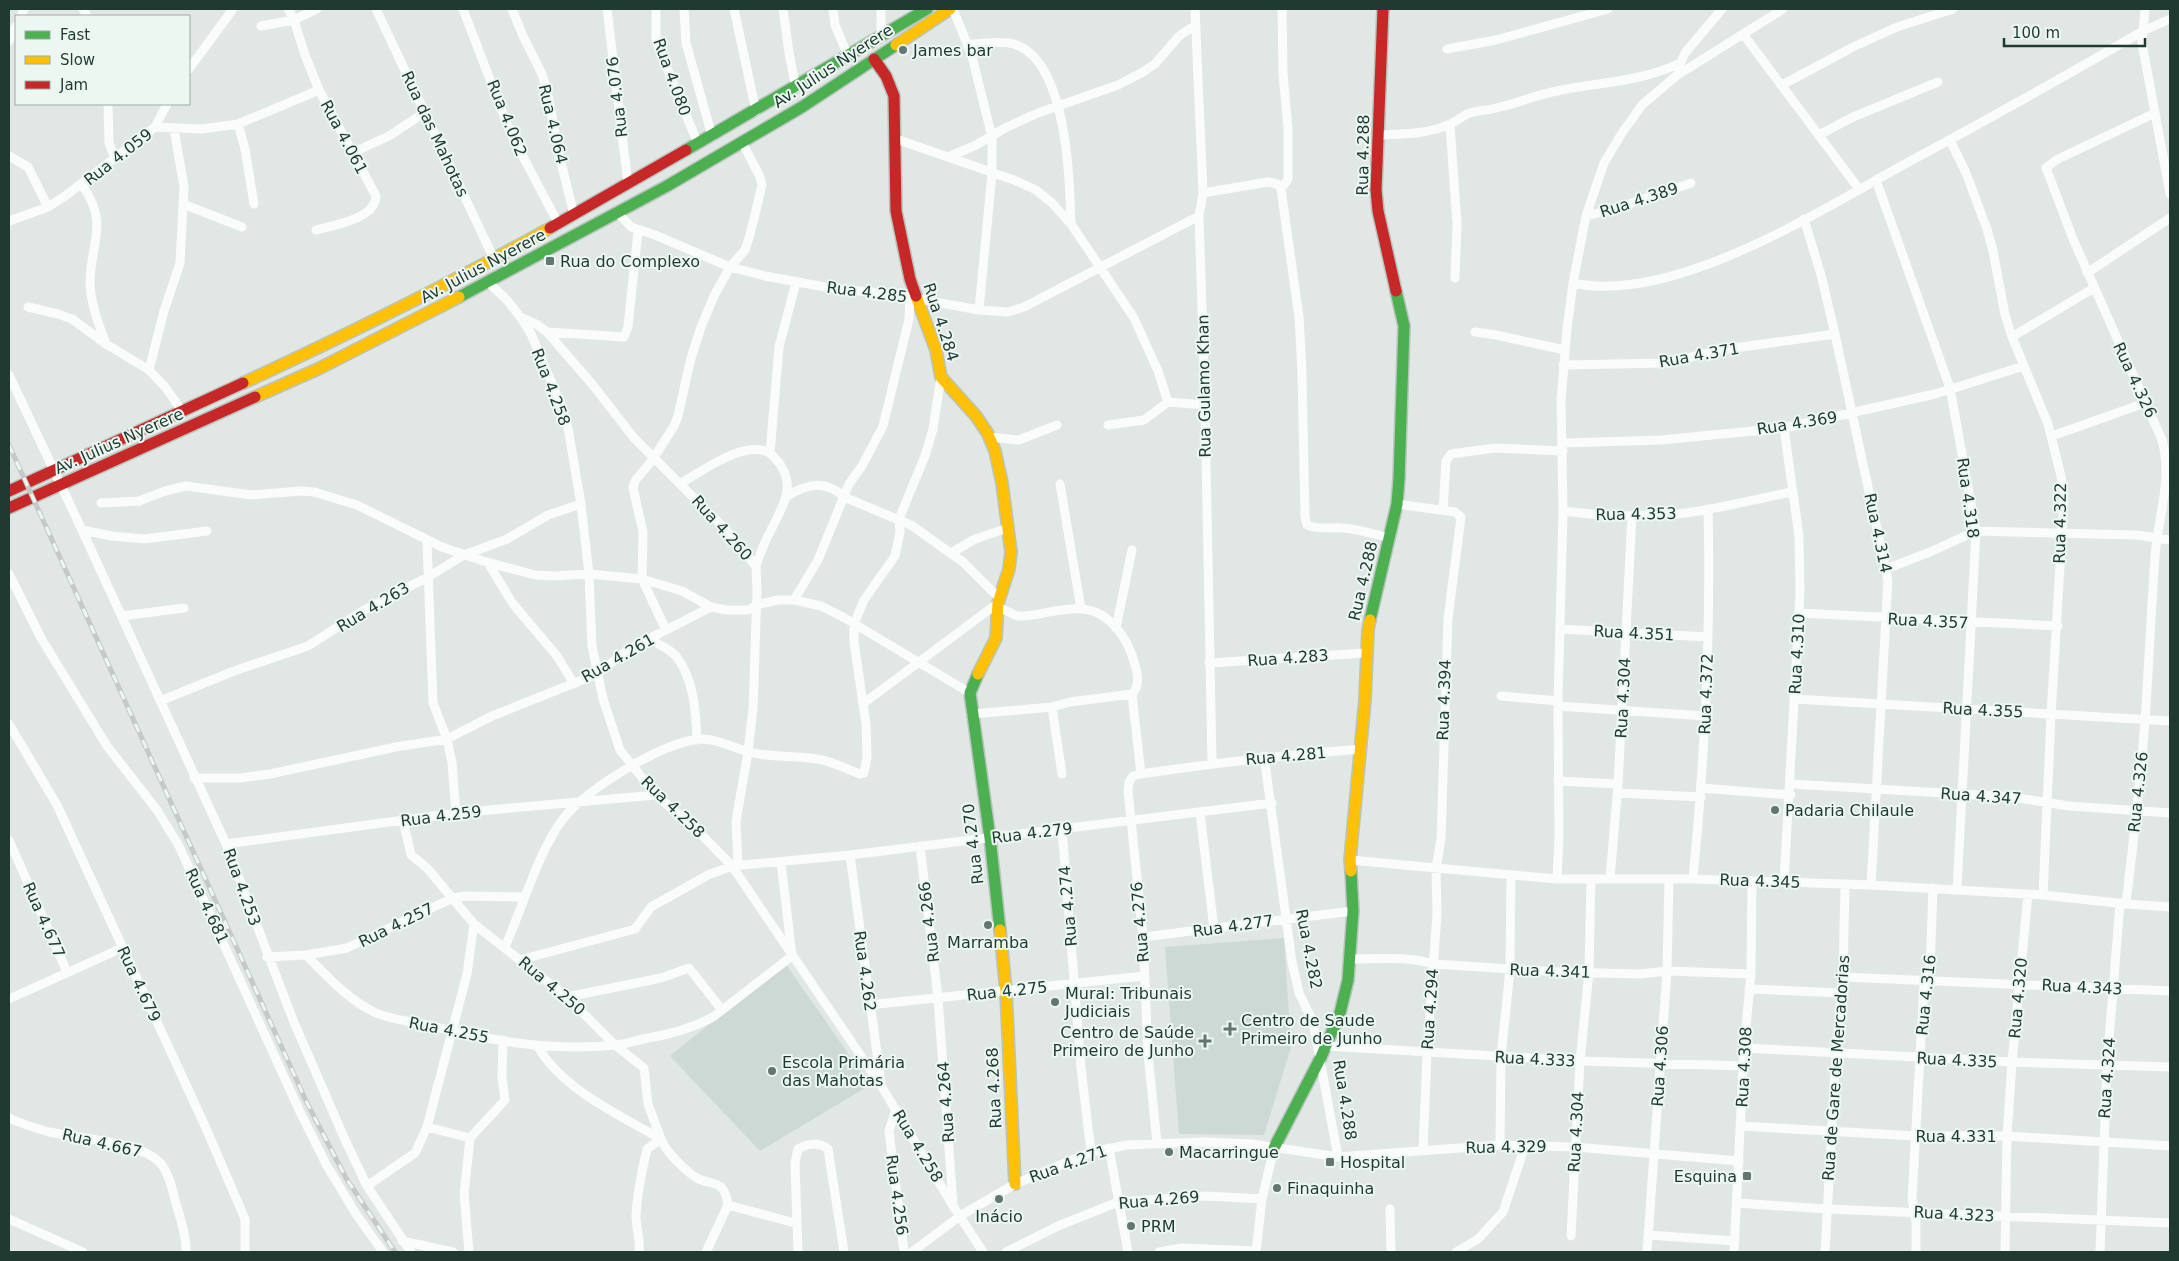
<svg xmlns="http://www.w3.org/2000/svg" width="2179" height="1261" viewBox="0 0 2179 1261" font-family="'DejaVu Sans',sans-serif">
<rect width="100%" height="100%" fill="#e0e7e4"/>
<path fill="#cdd9d4" d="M 1284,938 L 1291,1047 L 1264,1135 L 1179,1134 L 1165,947 Z
M 785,963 L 870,1085 L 760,1151 L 670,1056 Z"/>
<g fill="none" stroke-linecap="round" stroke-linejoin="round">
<defs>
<path id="fast" d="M 686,150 L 927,9
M 459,297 L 667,186 L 802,107 L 896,45
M 1370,620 L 1397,504 L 1399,479 L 1404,326 L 1396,291
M 978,674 L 970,693 L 990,838 L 1000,930
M 1274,1148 L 1321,1057 L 1340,1013 L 1348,980 L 1353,911 L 1351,871"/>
<path id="slow" d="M 896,45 L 950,9
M 916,296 L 936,350 L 941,377 L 976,416 L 988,434 L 995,451 L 1002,483 L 1011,552 L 1009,569 L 998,603 L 996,638 L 978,674
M 243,383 C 347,335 450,284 550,228
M 255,397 L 318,369 L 459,297
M 1351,871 L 1350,860 L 1365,700 L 1368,630 L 1370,620
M 1000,930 L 1006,991 L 1015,1184"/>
<path id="jam" d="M 1383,9 L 1376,190 L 1378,211 L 1396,291
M 874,59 L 886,76 L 894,96 L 896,211 L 910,279 L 916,296
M 550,228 L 686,150
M 9,491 L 243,383
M 9,508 L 255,397"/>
</defs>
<use href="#fast" stroke="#b9c4bf" stroke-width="14"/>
<use href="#slow" stroke="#b9c4bf" stroke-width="14"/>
<use href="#jam" stroke="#b9c4bf" stroke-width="14"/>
<path stroke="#fafbfb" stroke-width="9" d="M 83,9 L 87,16
M 288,9 L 294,20 L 305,55 L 319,90 L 376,196 C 375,219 335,225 316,230
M 376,9 L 494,259
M 463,9 L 510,132 L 558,223
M 512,9 L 523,36 L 542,74 L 549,100 L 559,154 L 574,215
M 607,9 L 628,184
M 656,9 L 656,39 L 660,51 L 698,144
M 684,9 L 686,43 L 712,136
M 734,9 L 756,111
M 783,9 L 789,53 L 796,88
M 833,9 L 835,25 L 848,56
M 881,9 L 881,37
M 953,9 L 972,56 L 992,137 L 992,173 L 979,310
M 1195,9 L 1203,193 L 1199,216 L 1205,405 L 1212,763
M 2145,9 L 2142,43 L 2170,194
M 21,16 L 24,9
M 261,26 L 294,20 L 317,9
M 1743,34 L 1859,189
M 9,41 L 16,26
M 968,44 C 983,44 1000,40 1014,44 C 1067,60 1070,180 1071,224
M 1447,49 L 1496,40 L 1608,9
M 1678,68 L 1685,53 L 1722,9
M 189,69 L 233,9
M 1782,85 L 1853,47 L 1897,27 L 1953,9
M 108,104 L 109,143 L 115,158
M 238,124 L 245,149 L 254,204
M 1450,125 L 1457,224 L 1455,278
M 155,127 L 167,104
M 1379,135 C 1402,134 1429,134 1450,124 C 1458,121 1463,115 1470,113 C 1480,110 1491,110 1500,107 C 1518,103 1534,96 1552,92 C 1595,82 1638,83 1678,64
M 1819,135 L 1853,117 L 1938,82
M 896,139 L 1014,180 L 1036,190 L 1052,203 L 1071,224 L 1134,318 L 1158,371 L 1168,402
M 1950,140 L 1966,173 L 1987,229 L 1993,251 L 2005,315 L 2012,337 L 2048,424 L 2061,476 L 2064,495 L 2062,532 L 2051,715 L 2043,895
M 354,152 L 389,136 L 424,113
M 9,156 L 28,167 L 48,207
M 948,157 L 976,145 L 1007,127 L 1038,113 L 1118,85 L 1143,72 L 1155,64 L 1179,36 L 1196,25
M 1876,180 L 1950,388 L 1976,531 L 1957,889
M 82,185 C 110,224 90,243 90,284 C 91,305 99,325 106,344
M 1281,189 L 1288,179 L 1288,129 L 1283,73 L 1282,9
M 1203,193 L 1268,182 L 1277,184 L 1281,189 L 1299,317 L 1302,372 L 1305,517 L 1307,525 C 1318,530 1330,527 1342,528 C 1359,529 1374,534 1389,538
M 183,204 L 242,227
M 618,213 L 631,227 L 655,235 L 730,267 L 765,276 L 836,289 L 892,294 L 979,310 L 1008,312 L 1024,307 L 1199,216
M 1586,216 L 1614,209 L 1691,183
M 1804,219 L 1821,275 L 1835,334 L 1888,580 L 1871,885
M 9,221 L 48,207 L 65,196 L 155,127 L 202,129 L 238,124 L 319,90
M 2087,273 L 2170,218
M 488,282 L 507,300 L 521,318 L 531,334 L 562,407 L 568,428 L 581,504 L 589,574 L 592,646 L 603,699 L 620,750 L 656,795 L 697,830 L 732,866 L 882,1087 L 953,1206 L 983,1252
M 1573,283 C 1673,305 1819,211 1905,164 C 1985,121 2064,77 2143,31 L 2170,19
M 28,307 L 58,314 L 72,319 L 106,344 L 149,370 L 166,388 L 182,411
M 522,318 L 536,324 L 547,332 L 592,384 L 634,438 L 726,530 L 756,566 L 757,591 L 753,709 L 748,752 L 736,821 L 738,866
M 547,332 L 624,337 L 628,327 L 638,231
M 1475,332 L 1496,335 L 1565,350
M 2012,337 L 2094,288
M 1563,365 L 1666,363 L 1720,350 L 1835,334
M 149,370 L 164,311 L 180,263 L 184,187 L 174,129
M 9,375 L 82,530 L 226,844 L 293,1020 L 346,1142 L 367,1186 L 411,1252
M 1108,425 L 1144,420 L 1168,402 L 1205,405
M 1784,428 L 1799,536 L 1800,592 L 1784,882
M 2052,436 L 2145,403
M 989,437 L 1019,440 L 1057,425
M 1563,443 L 1661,440 L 1784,428 L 1935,394 L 2024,366
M 681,483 C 703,471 744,439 770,453
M 1060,484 L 1081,609
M 787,496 C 808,484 825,479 844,497 L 911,525 L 963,562 L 999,598
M 101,503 L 139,501 L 165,491 L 186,486 L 251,495 L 301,491 L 314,492 L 357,505 L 442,547 L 483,561 L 535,575 L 554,576 L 589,574 L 642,579 L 682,591 L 711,607 L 727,610 L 747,610 L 760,604 L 778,600 L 794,600 L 821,606 L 843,617 L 970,693
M 1397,504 L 1455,512 L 1461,517 L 1448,619 L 1441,839 L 1436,869 L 1437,914 L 1427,1053 L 1423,1150
M 1443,510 L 1446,461 L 1451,454 L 1495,448 L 1563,451
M 1563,511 C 1603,516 1645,518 1686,513 C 1721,508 1757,499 1792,492
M 82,530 L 112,536 L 144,539 L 207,531
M 427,541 L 433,703 L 447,739 L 452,763 L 456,813
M 951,553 L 975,539 L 1008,528
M 488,563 L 513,604 L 557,656 L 574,684
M 756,566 C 760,554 765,541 771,530 C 786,500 799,480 770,453 L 779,347 L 796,282
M 1886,569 L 1930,552 L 1976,531 L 2137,535 L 2170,540
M 9,574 L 41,638 L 107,746 L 157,810 L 179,846 L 300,1112 L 327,1166 L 356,1214 L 383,1252
M 794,600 L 818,560 L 849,484 L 862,466 L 883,426 L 909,319 L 910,297
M 998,607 L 1017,616 L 1024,616 C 1043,615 1062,607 1082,609 C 1110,611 1129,640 1135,665 C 1138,675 1140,686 1132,694 L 1141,774
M 1799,613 L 2058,626
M 122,616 L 184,608
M 1116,628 L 1132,550
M 1560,629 L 1708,637
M 666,630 L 642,579 L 643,532 L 633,488 L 635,481 L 653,459 L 674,426 L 678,416 L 691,358 L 701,327 L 714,296 L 730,267 L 745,250 L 750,235 L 762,185 L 760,177 L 742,142
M 650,639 C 658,644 670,649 676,656 C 694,679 696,712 697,740
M 1209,663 L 1366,653
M 1501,696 L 1558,701
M 1795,699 L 2170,721
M 160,701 L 234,671 L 308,646 L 364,610 L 428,577 L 464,555 L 507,539 L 548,515 L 581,504
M 864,703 L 998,603
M 1558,706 L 1705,716
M 1052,707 L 1062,774
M 972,714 L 1052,707 L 1070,702 L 1132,694
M 9,724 L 57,805 L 205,1126 L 245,1219 L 245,1252
M 1264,756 L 1292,962 L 1299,993 L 1313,1022 L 1338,1157
M 194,778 L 240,778 L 270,774 L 396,747 L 447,739 L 492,716 L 597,674 L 629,649 L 711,607
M 1558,781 L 1618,784
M 1791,784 L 2012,797 L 2069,806 L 2170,813
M 1701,788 L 1791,795
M 1617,793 L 1701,797
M 1200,813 L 1214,929
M 403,820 L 411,855 L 427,868 L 474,924 L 567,997 L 615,1045 L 644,1068 L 648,1104 L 661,1139 L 647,1149 C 642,1170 637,1194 636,1216 C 636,1229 641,1240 639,1252
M 1062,829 L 1081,1068 L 1091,1152
M 9,840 L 67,972
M 226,844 L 456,813 L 656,795
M 920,846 L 938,998 L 953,1204
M 850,855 L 881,1083
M 1350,860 L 1557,879 L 1693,879 L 1871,885 L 2043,895 L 2126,904 L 2170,907
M 1557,879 L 1559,838 L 1558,701 L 1563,511 L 1561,401 L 1567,329 L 1573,283 L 1586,216 L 1604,163 L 1622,133 L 1642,105 L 1676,76 L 1783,9
M 1610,879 L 1618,784 L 1632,516
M 1693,879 C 1705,756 1711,633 1708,509
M 2126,904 C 2133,843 2141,781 2145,719 C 2149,665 2151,611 2155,557 C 2158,517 2173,479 2162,440 L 2073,239 L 2046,168 L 2056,160 L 2155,113
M 1143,937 L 1353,911
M 505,947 C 522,909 538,852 563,819 C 585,790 665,740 702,739 C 718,739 734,748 749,752 C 772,758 795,755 817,759 C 832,761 846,769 860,774 L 864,773 L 867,757 L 866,724 L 854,642 L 854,624 L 864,600 L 895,556 L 900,532 L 899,519 L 925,456 L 933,429 L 941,377
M 306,955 C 327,976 348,1000 376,1013 C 392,1020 410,1021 427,1025 C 487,1040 552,1052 615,1045 C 626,1044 637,1040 648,1038 C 671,1034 693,1028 713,1017 L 792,956 L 781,862
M 267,957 L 306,955 L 347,948 L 453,898 L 465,896 L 525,897
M 1350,959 C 1378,959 1407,956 1434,964 L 1559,972 L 1640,974 L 1667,971 L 1751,974
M 520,960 L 635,929 L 651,907 L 708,875 L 732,866 L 850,855 L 1272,803
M 1843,977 L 2170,991
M 1749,989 L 1841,993
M 567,997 L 661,978 L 689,968 L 722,1010
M 9,999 L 122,948
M 869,1005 L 1144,976
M 537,1045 C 560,1088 619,1115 661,1139 C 664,1150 685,1170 695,1177 C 712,1187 724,1177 728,1205
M 1326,1046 L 1580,1061 L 1744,1066
M 1744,1048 L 2012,1062 L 2170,1067
M 896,1109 L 889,1131 L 904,1252
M 9,1118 C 22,1124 35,1128 49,1132 C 76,1138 144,1142 161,1164 C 169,1174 172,1188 175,1200 C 180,1217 186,1234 186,1252
M 1741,1126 L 1915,1136 L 2007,1136 L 2170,1146
M 427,1127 L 470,1138
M 1157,1143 L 1148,1054 L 1143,937 L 1128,790 L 1129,782 L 1133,776 L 1141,774 C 1214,763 1287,755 1361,749
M 1500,1145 L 1501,1057 L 1510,969 L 1511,875
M 1109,1148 L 1128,1252
M 367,1186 L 415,1153 L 427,1127 L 467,974 L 474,924
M 1737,1203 L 1827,1209 L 2170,1223
M 728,1205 L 791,1222
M 1390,1209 L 1391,1252
M 9,1219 L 83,1252
M 1648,1235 L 1735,1241
M 1571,1236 L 1580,1061 L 1589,972 L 1591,879
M 402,1241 L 453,1252
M 469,1252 L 464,1194 L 470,1138 L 505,1100 L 502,1078 L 503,1040
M 706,1252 L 728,1205
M 798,1252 L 795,1163 L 798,1149 C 808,1143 819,1142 828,1149 L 844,1252
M 912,1252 L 960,1216 L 1015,1184 L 1091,1152 L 1127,1145 L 1204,1142 L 1252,1144 L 1338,1157 L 1500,1145 L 1575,1147 L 1739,1161
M 1006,1252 L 1058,1226 L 1118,1202 L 1206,1196 L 1262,1199
M 1159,1252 L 1182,1248 L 1256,1251
M 1256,1252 L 1262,1199 L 1274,1148
M 1456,1252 L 1478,1239 L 1503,1212 L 1525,1146
M 1647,1252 L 1667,971 L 1669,879
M 1734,1252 L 1744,1048 L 1751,974 L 1752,881
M 1825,1252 L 1836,1052 L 1843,977 L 1845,884
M 1916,1252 L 1916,1222 L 1912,1199 L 1924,985 L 1929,979 L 1930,970 L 1933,888
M 2005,1252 L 2007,1136 L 2012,1062 L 2028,894
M 2100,1252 L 2107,1065 L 2120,903"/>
<use href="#fast" stroke="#4caf50" stroke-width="11"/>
<use href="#slow" stroke="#ffc107" stroke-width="11"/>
<use href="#jam" stroke="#c62828" stroke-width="11"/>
<defs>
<path id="rail" d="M 9,445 L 307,1103 L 346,1178 L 395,1252"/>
</defs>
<use href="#rail" stroke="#c5c9c8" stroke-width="5"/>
<use href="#rail" stroke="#edf7f2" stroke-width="3" stroke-dasharray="9" stroke-linecap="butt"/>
</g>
<g fill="#627770" stroke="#edf7f2" stroke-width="2">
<circle cx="903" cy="50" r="5"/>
<rect x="545" y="256" width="10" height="10" rx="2.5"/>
<circle cx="1775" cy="810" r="5"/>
<circle cx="988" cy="925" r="5"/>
<circle cx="1055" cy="1002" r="5"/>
<path d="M1227.5 1021.5h5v5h5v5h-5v5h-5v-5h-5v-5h5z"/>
<path d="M1202.5 1033.5h5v5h5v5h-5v5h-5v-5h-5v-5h5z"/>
<circle cx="772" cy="1071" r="5"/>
<circle cx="1169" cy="1152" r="5"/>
<rect x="1325" y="1157" width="10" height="10" rx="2.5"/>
<rect x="1742" y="1171" width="10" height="10" rx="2.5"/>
<circle cx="1277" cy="1188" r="5"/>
<circle cx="999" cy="1199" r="5"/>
<circle cx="1131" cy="1226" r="5"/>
</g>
<g text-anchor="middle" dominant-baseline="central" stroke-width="4" stroke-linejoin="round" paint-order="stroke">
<g font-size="16" fill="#1e3a31" stroke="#edf7f2" text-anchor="start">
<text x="913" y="50">James bar</text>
<text x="560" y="261">Rua do Complexo</text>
<text x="1785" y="810">Padaria Chilaule</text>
<text x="988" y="942" text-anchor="middle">Marramba</text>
<text x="1065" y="993">Mural: Tribunais<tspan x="1065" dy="18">Judiciais</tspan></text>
<text x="1241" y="1020">Centro de Saude<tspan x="1241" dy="18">Primeiro de Junho</tspan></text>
<text x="1194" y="1032" text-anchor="end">Centro de Saúde<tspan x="1194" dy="18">Primeiro de Junho</tspan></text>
<text x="782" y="1062">Escola Primária<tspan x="782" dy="18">das Mahotas</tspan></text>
<text x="1179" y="1152">Macarringue</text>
<text x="1340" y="1162">Hospital</text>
<text x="1737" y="1176" text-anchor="end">Esquina</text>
<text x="1287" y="1188">Finaquinha</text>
<text x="999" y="1216" text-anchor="middle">Inácio</text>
<text x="1141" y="1226">PRM</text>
</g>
<g font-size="16" fill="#1e3a31" stroke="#edf7f2">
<text transform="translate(833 66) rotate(-33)">Av. Julius Nyerere</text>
<text transform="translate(672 77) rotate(70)">Rua 4.080</text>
<text transform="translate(617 97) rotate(-97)">Rua 4.076</text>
<text transform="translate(507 118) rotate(68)">Rua 4.062</text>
<text transform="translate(553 124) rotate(77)">Rua 4.064</text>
<text transform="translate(435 134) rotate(65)">Rua das Mahotas</text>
<text transform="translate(344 137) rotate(62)">Rua 4.061</text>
<text transform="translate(1363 155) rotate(-89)">Rua 4.288</text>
<text transform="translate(118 157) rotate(-38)">Rua 4.059</text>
<text transform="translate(1639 200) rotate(-18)">Rua 4.389</text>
<text transform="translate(483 266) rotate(-28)">Av. Julius Nyerere</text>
<text transform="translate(867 292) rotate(7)">Rua 4.285</text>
<text transform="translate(941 322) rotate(72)">Rua 4.284</text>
<text transform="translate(1699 355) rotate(-10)">Rua 4.371</text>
<text transform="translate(2135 380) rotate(65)">Rua 4.326</text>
<text transform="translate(1204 386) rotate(-91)">Rua Gulamo Khan</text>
<text transform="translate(551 387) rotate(69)">Rua 4.258</text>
<text transform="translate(1797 423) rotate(-9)">Rua 4.369</text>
<text transform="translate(119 441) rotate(-24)">Av. Julius Nyerere</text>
<text transform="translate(1968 498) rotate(82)">Rua 4.318</text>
<text transform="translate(1636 514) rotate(-1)">Rua 4.353</text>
<text transform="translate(2060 523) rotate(-89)">Rua 4.322</text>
<text transform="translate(722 528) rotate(48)">Rua 4.260</text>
<text transform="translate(1878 533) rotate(78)">Rua 4.314</text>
<text transform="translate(1363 581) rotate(-77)">Rua 4.288</text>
<text transform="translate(373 607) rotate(-31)">Rua 4.263</text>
<text transform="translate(1928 621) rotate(3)">Rua 4.357</text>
<text transform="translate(1634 633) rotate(3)">Rua 4.351</text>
<text transform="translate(1797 654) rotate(-87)">Rua 4.310</text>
<text transform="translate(618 658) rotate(-30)">Rua 4.261</text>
<text transform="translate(1288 658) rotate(-4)">Rua 4.283</text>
<text transform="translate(1706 694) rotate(-88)">Rua 4.372</text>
<text transform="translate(1623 698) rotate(-87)">Rua 4.304</text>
<text transform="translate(1444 700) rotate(-88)">Rua 4.394</text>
<text transform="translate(1983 710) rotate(3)">Rua 4.355</text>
<text transform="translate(1286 756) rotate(-5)">Rua 4.281</text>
<text transform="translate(2138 792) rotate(-84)">Rua 4.326</text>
<text transform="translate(1981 796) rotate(4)">Rua 4.347</text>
<text transform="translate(673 807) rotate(44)">Rua 4.258</text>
<text transform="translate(441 816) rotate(-7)">Rua 4.259</text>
<text transform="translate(1032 833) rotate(-7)">Rua 4.279</text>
<text transform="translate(973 844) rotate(-97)">Rua 4.270</text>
<text transform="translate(1760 881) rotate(2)">Rua 4.345</text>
<text transform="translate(242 887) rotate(70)">Rua 4.253</text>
<text transform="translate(207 906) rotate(65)">Rua 4.681</text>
<text transform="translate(1068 906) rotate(-95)">Rua 4.274</text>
<text transform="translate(44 920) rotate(66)">Rua 4.677</text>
<text transform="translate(929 922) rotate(-97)">Rua 4.266</text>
<text transform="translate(1140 922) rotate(-95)">Rua 4.276</text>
<text transform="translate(396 925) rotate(-26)">Rua 4.257</text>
<text transform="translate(1233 926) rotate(-8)">Rua 4.277</text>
<text transform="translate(1309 949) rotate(79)">Rua 4.282</text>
<text transform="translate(865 971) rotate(82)">Rua 4.262</text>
<text transform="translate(1550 971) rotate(2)">Rua 4.341</text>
<text transform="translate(139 984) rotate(65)">Rua 4.679</text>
<text transform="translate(552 986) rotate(40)">Rua 4.250</text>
<text transform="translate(2082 987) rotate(3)">Rua 4.343</text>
<text transform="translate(1007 991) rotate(-6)">Rua 4.275</text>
<text transform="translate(1926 995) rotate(-84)">Rua 4.316</text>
<text transform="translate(2018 998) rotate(-85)">Rua 4.320</text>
<text transform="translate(1430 1009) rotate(-86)">Rua 4.294</text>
<text transform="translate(449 1030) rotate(11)">Rua 4.255</text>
<text transform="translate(1535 1059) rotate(3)">Rua 4.333</text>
<text transform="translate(1957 1060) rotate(3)">Rua 4.335</text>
<text transform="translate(1660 1066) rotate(-86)">Rua 4.306</text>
<text transform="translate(1744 1067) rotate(-87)">Rua 4.308</text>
<text transform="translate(1836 1068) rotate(-86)">Rua de Gare de Mercadorias</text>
<text transform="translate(2107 1078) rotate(-86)">Rua 4.324</text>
<text transform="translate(994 1088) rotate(-93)">Rua 4.268</text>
<text transform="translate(1345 1100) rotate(81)">Rua 4.288</text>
<text transform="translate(946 1102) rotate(-94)">Rua 4.264</text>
<text transform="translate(1576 1132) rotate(-87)">Rua 4.304</text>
<text x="1956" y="1136">Rua 4.331</text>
<text transform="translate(102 1143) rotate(13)">Rua 4.667</text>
<text transform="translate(918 1146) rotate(59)">Rua 4.258</text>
<text transform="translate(1506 1147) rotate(-1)">Rua 4.329</text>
<text transform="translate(1068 1164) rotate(-20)">Rua 4.271</text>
<text transform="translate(897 1195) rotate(82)">Rua 4.256</text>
<text transform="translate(1159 1200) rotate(-5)">Rua 4.269</text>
<text transform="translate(1954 1214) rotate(3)">Rua 4.323</text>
</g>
</g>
<rect width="2179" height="1261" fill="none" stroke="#1e3a31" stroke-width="20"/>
<rect x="15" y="15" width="175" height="90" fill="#edf7f2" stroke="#9aaba5"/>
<rect x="25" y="31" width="25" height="8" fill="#4caf50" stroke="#9aaba5"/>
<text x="60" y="40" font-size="15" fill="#1e3a31">Fast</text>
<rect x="25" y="56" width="25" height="8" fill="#ffc107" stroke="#9aaba5"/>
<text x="60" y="65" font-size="15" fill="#1e3a31">Slow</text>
<rect x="25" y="81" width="25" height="8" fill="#c62828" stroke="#9aaba5"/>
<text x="60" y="90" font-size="15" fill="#1e3a31">Jam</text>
<path d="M2004 38v8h141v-8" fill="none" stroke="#1e3a31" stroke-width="2.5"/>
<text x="2012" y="38" font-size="15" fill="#1e3a31" stroke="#edf7f2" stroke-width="4" paint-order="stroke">100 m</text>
</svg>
